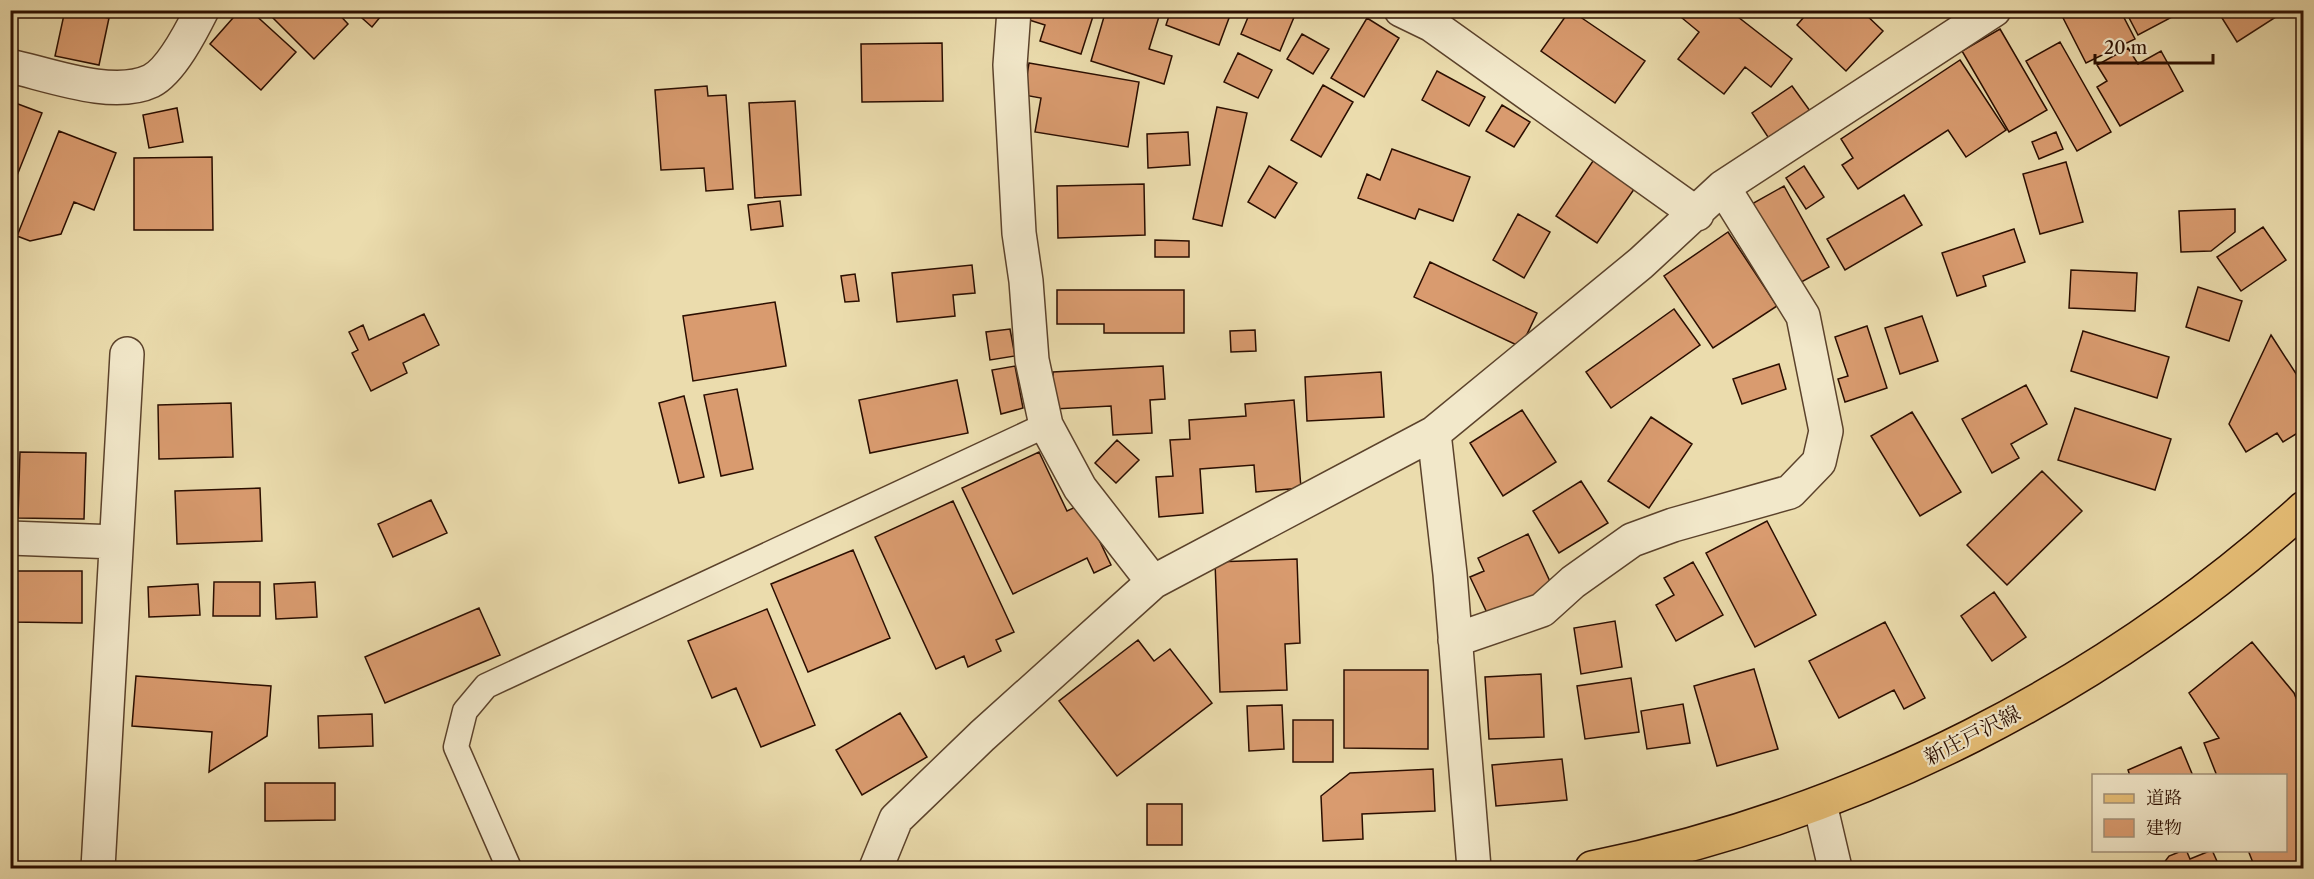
<svg xmlns="http://www.w3.org/2000/svg" width="2314" height="879" viewBox="0 0 2314 879" font-family="'Libre Caslon Text','Noto Serif JP',serif">
<rect width="100%" height="100%" fill="#ebdcad"/>
<filter id="stains"><feTurbulence type="fractalNoise" baseFrequency=".00333" numOctaves="4"/><feColorMatrix values="0 0 0 0 .2 0 0 0 0 .09 0 0 0 0 .02 0 0 0 .5 -.17"/></filter>
<radialGradient id="worn" r=".72"><stop offset=".6" stop-color="#630" stop-opacity="0"/><stop offset="1" stop-color="#630" stop-opacity=".3"/></radialGradient>
<path fill="#d99b6f" stroke="#2b0e00" stroke-width="1.5" d="M 65,10 L 109,18 L 99,65 L 55,56 Z
M 240,10 L 250,10 L 296,52 L 261,90 L 210,44 Z
M 265,10 L 335,10 L 348,24 L 314,59 Z
M 353,10 L 386,10 L 372,27 Z
M 879,10 L 937,10 L 937,12 L 879,11 Z
M 1029,10 L 1095,10 L 1081,54 L 1040,41 L 1045,25 L 1026,19 Z
M 1106,10 L 1161,10 L 1149,49 L 1172,56 L 1164,84 L 1091,61 Z
M 1171,10 L 1232,10 L 1219,45 L 1166,25 Z
M 1251,10 L 1297,10 L 1280,51 L 1241,34 Z
M 1570,10 L 1645,61 L 1615,103 L 1541,51 Z
M 1688,10 L 1729,10 L 1792,59 L 1771,87 L 1745,67 L 1724,94 L 1678,59 L 1699,32 L 1682,18 Z
M 1810,10 L 1861,10 L 1883,31 L 1846,71 L 1797,25 Z
M 2059,10 L 2081,13 L 2120,10 L 2135,39 L 2086,63 Z
M 2125,10 L 2171,10 L 2174,16 L 2138,35 Z
M 2217,10 L 2276,10 L 2279,15 L 2237,42 Z
M 1367,18 L 1399,38 L 1364,97 L 1331,78 Z
M 2000,29 L 2047,110 L 2009,132 L 1962,51 Z
M 1302,34 L 1329,49 L 1313,74 L 1287,59 Z
M 2060,42 L 2111,132 L 2077,151 L 2026,61 Z
M 942,43 L 943,101 L 862,102 L 861,44 Z
M 2128,48 L 2138,64 L 2161,51 L 2183,91 L 2120,126 L 2097,87 L 2107,81 L 2097,65 Z
M 1238,53 L 1272,70 L 1258,98 L 1224,82 Z
M 1960,60 L 2006,130 L 1966,157 L 1948,130 L 1858,189 L 1842,165 L 1853,158 L 1841,139 Z
M 1029,63 L 1139,82 L 1128,147 L 1035,132 L 1041,98 L 1024,95 Z
M 1437,71 L 1485,97 L 1469,126 L 1422,100 Z
M 1323,85 L 1353,102 L 1321,157 L 1291,140 Z
M 707,86 L 708,96 L 726,95 L 733,189 L 706,191 L 704,168 L 661,170 L 655,90 Z
M 1792,86 L 1813,115 L 1772,143 L 1752,113 Z
M 10,101 L 42,113 L 10,193 Z
M 795,101 L 801,195 L 755,198 L 749,103 Z
M 1502,105 L 1530,122 L 1514,147 L 1486,131 Z
M 1217,107 L 1247,113 L 1222,226 L 1193,219 Z
M 177,108 L 183,142 L 149,148 L 143,115 Z
M 59,131 L 116,153 L 94,210 L 74,202 L 61,234 L 30,241 L 17,236 Z
M 1188,132 L 1190,165 L 1148,168 L 1147,134 Z
M 2056,132 L 2063,149 L 2039,159 L 2032,142 Z
M 1392,149 L 1470,177 L 1453,221 L 1419,209 L 1415,219 L 1358,198 L 1367,174 L 1380,180 Z
M 212,157 L 213,230 L 134,230 L 134,158 Z
M 1595,158 L 1637,185 L 1597,243 L 1556,216 Z
M 2066,162 L 2083,222 L 2040,234 L 2023,174 Z
M 1269,166 L 1297,183 L 1275,218 L 1248,202 Z
M 1804,166 L 1824,197 L 1806,209 L 1786,178 Z
M 1144,184 L 1145,235 L 1058,238 L 1057,186 Z
M 1784,186 L 1829,267 L 1794,286 L 1750,205 Z
M 1904,195 L 1922,225 L 1845,270 L 1827,239 Z
M 780,201 L 783,226 L 751,230 L 748,205 Z
M 2235,209 L 2235,232 L 2211,251 L 2181,252 L 2179,211 Z
M 1518,214 L 1550,232 L 1524,278 L 1493,260 Z
M 2263,227 L 2286,260 L 2241,291 L 2217,257 Z
M 2014,229 L 2025,262 L 1983,276 L 1986,286 L 1957,296 L 1942,253 Z
M 1728,232 L 1777,306 L 1713,348 L 1664,276 Z
M 1155,240 L 1189,241 L 1189,257 L 1155,257 Z
M 1430,262 L 1537,313 L 1521,347 L 1414,297 Z
M 972,265 L 975,293 L 953,295 L 955,316 L 897,322 L 892,273 Z
M 2071,270 L 2137,273 L 2135,311 L 2069,308 Z
M 855,274 L 859,301 L 845,302 L 841,276 Z
M 2198,287 L 2242,301 L 2229,341 L 2186,327 Z
M 1057,290 L 1184,290 L 1184,333 L 1104,333 L 1104,324 L 1057,324 Z
M 775,302 L 786,366 L 693,381 L 683,316 Z
M 1674,309 L 1700,345 L 1611,408 L 1586,372 Z
M 424,314 L 439,345 L 403,363 L 407,373 L 371,391 L 352,353 L 358,350 L 349,332 L 363,325 L 369,340 Z
M 1922,316 L 1938,361 L 1900,374 L 1885,328 Z
M 1867,326 L 1887,388 L 1845,402 L 1838,379 L 1848,376 L 1835,337 Z
M 1010,329 L 1015,356 L 990,360 L 986,332 Z
M 1255,330 L 1256,351 L 1231,352 L 1230,331 Z
M 2083,331 L 2169,357 L 2157,398 L 2071,371 Z
M 2271,335 L 2304,386 L 2304,429 L 2283,442 L 2277,433 L 2246,452 L 2229,424 Z
M 1779,364 L 1786,389 L 1742,404 L 1733,379 Z
M 1015,366 L 1023,408 L 1001,414 L 992,370 Z
M 1163,366 L 1165,399 L 1150,400 L 1152,433 L 1113,435 L 1111,406 L 1054,409 L 1053,372 Z
M 1381,372 L 1384,417 L 1307,421 L 1305,377 Z
M 957,380 L 968,433 L 870,453 L 859,400 Z
M 2026,385 L 2047,424 L 2011,444 L 2019,458 L 1992,473 L 1962,419 Z
M 737,389 L 753,469 L 721,476 L 704,395 Z
M 684,396 L 704,477 L 679,483 L 659,403 Z
M 1294,400 L 1301,488 L 1256,492 L 1254,465 L 1200,469 L 1203,513 L 1159,517 L 1156,477 L 1173,476 L 1170,440 L 1190,439 L 1189,420 L 1246,416 L 1245,404 Z
M 231,403 L 233,457 L 159,459 L 158,405 Z
M 2075,408 L 2171,439 L 2155,490 L 2058,460 Z
M 1522,410 L 1556,462 L 1503,496 L 1470,443 Z
M 1912,412 L 1961,492 L 1920,516 L 1871,436 Z
M 1651,417 L 1692,444 L 1649,508 L 1608,481 Z
M 1117,440 L 1139,460 L 1116,483 L 1095,463 Z
M 20,452 L 86,453 L 84,519 L 18,518 Z
M 1039,452 L 1067,511 L 1082,504 L 1111,565 L 1094,573 L 1087,558 L 1013,594 L 962,488 Z
M 2042,471 L 2082,511 L 2007,585 L 1967,545 Z
M 1581,481 L 1608,523 L 1559,553 L 1533,511 Z
M 260,488 L 262,541 L 177,544 L 175,491 Z
M 431,500 L 447,533 L 393,557 L 378,524 Z
M 953,501 L 1014,632 L 996,640 L 1001,651 L 968,667 L 964,656 L 936,669 L 875,537 Z
M 1767,521 L 1816,615 L 1755,647 L 1706,553 Z
M 1528,534 L 1553,588 L 1489,617 L 1470,577 L 1484,571 L 1478,558 Z
M 853,550 L 890,638 L 808,672 L 771,584 Z
M 1297,559 L 1300,643 L 1285,644 L 1287,690 L 1220,692 L 1215,562 Z
M 1693,562 L 1723,615 L 1676,641 L 1656,605 L 1674,595 L 1664,578 Z
M 10,571 L 82,571 L 82,623 L 10,622 Z
M 214,582 L 260,582 L 260,616 L 213,616 Z
M 315,582 L 317,617 L 276,619 L 274,584 Z
M 198,584 L 200,615 L 149,617 L 148,587 Z
M 1994,592 L 2026,637 L 1992,661 L 1961,616 Z
M 479,608 L 500,655 L 385,703 L 365,657 Z
M 767,609 L 815,725 L 761,747 L 736,688 L 712,698 L 688,641 Z
M 1615,621 L 1622,667 L 1581,674 L 1574,628 Z
M 1885,622 L 1925,698 L 1904,709 L 1894,690 L 1839,718 L 1809,661 Z
M 1138,640 L 1154,661 L 1170,649 L 1212,703 L 1117,776 L 1059,701 Z
M 2252,642 L 2294,693 L 2304,718 L 2304,868 L 2255,868 L 2248,850 L 2286,850 L 2286,776 L 2217,776 L 2204,743 L 2219,738 L 2189,693 Z
M 1754,669 L 1778,749 L 1717,766 L 1694,686 Z
M 1344,670 L 1428,670 L 1428,749 L 1344,748 Z
M 1541,674 L 1544,737 L 1489,739 L 1485,677 Z
M 136,676 L 271,686 L 267,736 L 209,772 L 212,732 L 132,726 Z
M 1631,678 L 1639,732 L 1585,739 L 1577,686 Z
M 1683,704 L 1690,743 L 1647,749 L 1641,711 Z
M 1282,705 L 1284,749 L 1249,751 L 1247,706 Z
M 900,713 L 927,757 L 862,795 L 836,750 Z
M 372,714 L 373,746 L 319,748 L 318,716 Z
M 1293,720 L 1333,720 L 1333,762 L 1293,762 Z
M 2181,747 L 2193,776 L 2130,776 L 2128,770 Z
M 1562,759 L 1567,800 L 1496,806 L 1492,765 Z
M 1433,769 L 1435,811 L 1362,814 L 1363,839 L 1323,841 L 1321,796 L 1350,773 Z
M 265,783 L 335,783 L 335,820 L 265,821 Z
M 1147,804 L 1182,804 L 1182,845 L 1147,845 Z
M 2212,850 L 2220,868 L 2160,868 L 2169,856 L 2179,852 L 2187,852 L 2190,859 Z"/>
<g fill="none" stroke-linecap="round" stroke-linejoin="round">
<defs>
<path id="service" d="M 509,868 L 456,747 L 465,711 L 486,686 L 1046,425"/>
<path id="minor" d="M 1014,10 L 1010,65 L 1019,233 L 1026,281 L 1032,360 L 1046,425 L 1080,488 L 1153,582
M 1401,10 L 1432,25 L 1697,214
M 10,66 C 50,75 113,99 151,81 C 171,71 192,30 202,10
M 1434,433 L 1450,574 L 1474,868
M 10,538 L 116,542
M 1455,640 L 1542,610 L 1573,582 L 1632,540 L 1673,525 L 1790,492 L 1819,462 L 1826,431 L 1803,316 L 1723,187
M 1820,804 L 1835,868
M 98,868 L 127,354
M 876,868 L 896,819 L 982,736 L 1153,582 L 1434,433 L 1641,263 L 1723,187 L 1994,10"/>
<path id="primary" d="M 1592,868 C 1857,814 2103,689 2304,508"/>
</defs>
<use href="#service" stroke="#5b422b" stroke-width="27"/>
<use href="#minor" stroke="#5b422b" stroke-width="36"/>
<use href="#primary" stroke="#2b0e00" stroke-width="36"/>
<use href="#service" stroke="#f2e8ca" stroke-width="24"/>
<use href="#minor" stroke="#f2e8ca" stroke-width="33"/>
<use href="#primary" stroke="#e6be76" stroke-width="33"/>
</g>
<g text-anchor="middle" dominant-baseline="central" stroke-width="4.5" stroke-linejoin="round" paint-order="stroke">
<g font-size="21" fill="#2b0e00" stroke="#f2e8ca">
<text transform="translate(1972 735) rotate(-27)">新庄戸沢線</text>
</g>
</g>
<rect width="2314" height="879" fill="none" stroke="#ebdcad" stroke-width="36"/>
<rect x="12" y="12" width="2290" height="855" fill="none" stroke="#2b0e00" stroke-width="3"/>
<rect x="18" y="18" width="2278" height="843" fill="none" stroke="#2b0e00" stroke-width="1.5"/>
<rect x="2092" y="774" width="195" height="78" fill="#f2e8ca" stroke="#a29179" stroke-width="1.5"/>
<rect x="2104" y="794" width="30" height="9" fill="#e6be76" stroke="#a29179" stroke-width="1.5"/>
<text x="2146" y="804" font-size="18" fill="#2b0e00">道路</text>
<rect x="2104" y="819" width="30" height="18" fill="#d99b6f" stroke="#a29179" stroke-width="1.5"/>
<text x="2146" y="834" font-size="18" fill="#2b0e00">建物</text>
<path d="M2095 54v9h118v-9" fill="none" stroke="#2b0e00" stroke-width="3"/>
<text x="2104" y="54" font-size="18" fill="#2b0e00" stroke="#f2e8ca" stroke-width="4.5" paint-order="stroke">20 m</text>
<rect width="100%" height="100%" filter="url(#stains)"/>
<rect width="100%" height="100%" fill="url(#worn)"/>
</svg>
